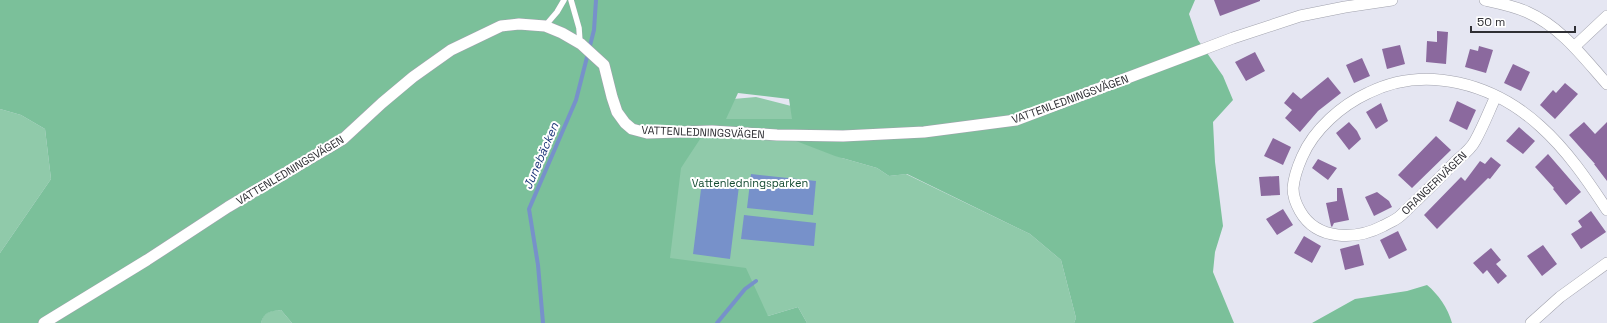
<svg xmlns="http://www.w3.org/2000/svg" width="1607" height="323" viewBox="0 0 1607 323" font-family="'Space Grotesk',sans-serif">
<rect width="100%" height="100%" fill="#e5e6f2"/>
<path fill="#90caaa" d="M 756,97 L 846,120 L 842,158 L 877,168 L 889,176 L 906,174 L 1030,234 L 1061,260 L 1076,318 L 1074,323 L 807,323 L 798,307 L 768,316 L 627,259 L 665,105 Z
M 0,109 L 21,115 L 45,129 L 51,179 L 0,253 Z
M 281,310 L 292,323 L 261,323 C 264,311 270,311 281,310 Z"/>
<path fill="#7bc09a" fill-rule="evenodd" d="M 0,0 L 1195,0 L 1189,14 L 1198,40 L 1223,76 L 1233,100 L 1213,122 L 1215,162 L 1223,226 L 1215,252 L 1213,272 L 1234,323 L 1074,323 L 1076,318 L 1061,260 L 1030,234 L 907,174 L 889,176 L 877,168 L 835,156 L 770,131 L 706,130 L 681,168 L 670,258 L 746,268 L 768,316 L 798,307 L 807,323 L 292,323 L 281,310 C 270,311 264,312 261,323 L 0,323 L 0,253 L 51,179 L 45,129 L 21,115 L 0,109 ZM 738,93 L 789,99 L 792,119 L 726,119 Z
M 1427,285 C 1438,294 1448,308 1452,323 L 1312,323 L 1355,299 L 1407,291 Z"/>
<path fill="#7791ca" d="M 751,174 L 816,181 L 813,215 L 747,208 Z
M 702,181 L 739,186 L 730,259 L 693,254 Z
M 744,215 L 816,223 L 814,246 L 741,239 Z"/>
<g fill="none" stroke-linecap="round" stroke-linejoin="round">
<path stroke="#7791ca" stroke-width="4" d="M 543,323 L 538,265 L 529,209 L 576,100 L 594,30 L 596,0
M 717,323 L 745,289 L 756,281"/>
</g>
<path fill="#8b699e" d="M 1214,0 L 1260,0 L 1260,1 L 1220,16 Z
M 1437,31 L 1448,32 L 1446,64 L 1426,62 L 1427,41 L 1437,42 Z
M 1400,45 L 1405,64 L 1387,69 L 1382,49 Z
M 1479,46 L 1493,50 L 1486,73 L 1465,67 L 1470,49 L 1478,51 Z
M 1255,52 L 1265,71 L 1246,81 L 1235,62 Z
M 1362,58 L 1370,76 L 1354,83 L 1346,65 Z
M 1513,64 L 1530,72 L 1521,91 L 1504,83 Z
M 1328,77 L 1341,93 L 1318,111 L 1300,132 L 1285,118 L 1292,110 L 1284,103 L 1293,92 L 1301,99 Z
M 1565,83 L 1578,94 L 1555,119 L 1540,105 L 1553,90 L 1556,93 Z
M 1457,101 L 1476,110 L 1467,130 L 1449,121 Z
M 1381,103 L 1388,121 L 1376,129 L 1366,112 Z
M 1349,122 L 1357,131 L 1361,139 L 1349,150 L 1336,133 Z
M 1584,122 L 1595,134 L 1607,122 L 1607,181 L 1594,164 L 1595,164 L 1569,135 Z
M 1519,127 L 1535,141 L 1523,154 L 1506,141 Z
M 1436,136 L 1451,150 L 1412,188 L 1398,175 Z
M 1273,138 L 1291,147 L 1283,165 L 1264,156 Z
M 1548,154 L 1581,192 L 1566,205 L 1553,189 L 1554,188 L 1535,167 Z
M 1491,157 L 1501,165 L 1490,179 L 1488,178 L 1437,229 L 1424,215 L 1461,177 L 1465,181 L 1480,161 L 1485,164 Z
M 1318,159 L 1337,168 L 1328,180 L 1312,168 Z
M 1279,176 L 1280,195 L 1261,196 L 1259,177 Z
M 1337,188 L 1342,188 L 1349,220 L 1334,223 L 1332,227 L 1331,226 L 1326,203 L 1337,201 Z
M 1377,192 L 1389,201 L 1392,207 L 1374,216 L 1365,197 Z
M 1283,209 L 1293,225 L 1277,235 L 1266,219 Z
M 1591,211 L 1606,232 L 1581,249 L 1571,234 L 1582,227 L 1578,221 Z
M 1398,231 L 1407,250 L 1389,259 L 1380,240 Z
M 1304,236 L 1321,246 L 1312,263 L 1294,253 Z
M 1359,244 L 1364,265 L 1345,270 L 1340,249 Z
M 1543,245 L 1557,264 L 1542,276 L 1527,256 Z
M 1491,248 L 1501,260 L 1496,264 L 1507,276 L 1498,284 L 1487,270 L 1483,274 L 1473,263 Z"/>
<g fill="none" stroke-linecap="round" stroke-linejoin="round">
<defs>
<path id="service" d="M 571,0 L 579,28 L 580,43
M 545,26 L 557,12 L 564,0"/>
<path id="minor" d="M 1485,0 C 1499,3 1514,6 1527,12 C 1561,27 1583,57 1607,84
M 1574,47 L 1607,16
M 1496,96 C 1489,111 1483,127 1475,141 C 1471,149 1462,156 1455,162 C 1443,175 1430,187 1417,200 C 1411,205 1405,212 1399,217 C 1394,221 1388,223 1383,226 C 1356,240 1317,241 1300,211 C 1296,204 1293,196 1293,188 C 1294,177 1298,166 1302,157 C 1314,129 1342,105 1368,93 C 1426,64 1494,84 1540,126 C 1567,150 1588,181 1607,210
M 44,323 L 147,260 L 228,207 L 343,139 L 382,103 L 413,77 L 451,50 L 501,26 L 519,24 L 545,26 L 562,33 L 581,44 L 604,65 L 612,97 L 617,112 L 625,123 L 632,129 L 647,133 L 712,131 L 777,135 L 843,136 L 924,132 L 1016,120 L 1233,38 L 1300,16 L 1345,7 L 1392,0
M 1531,323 L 1560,297 L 1607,263"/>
</defs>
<use href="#service" stroke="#a1a2ad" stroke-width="6"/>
<use href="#minor" stroke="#a1a2ad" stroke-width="12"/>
<use href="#service" stroke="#fff" stroke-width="5.5"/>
<use href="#minor" stroke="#fff" stroke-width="11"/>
</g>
<g text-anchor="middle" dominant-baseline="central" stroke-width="4" stroke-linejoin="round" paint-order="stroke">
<g font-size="11" fill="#2f2f34" stroke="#fff">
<text transform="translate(1070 99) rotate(-20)">VATTENLEDNINGSVÄGEN</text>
<text transform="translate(703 132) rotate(2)">VATTENLEDNINGSVÄGEN</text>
<text transform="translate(290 170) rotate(-31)">VATTENLEDNINGSVÄGEN</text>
<text transform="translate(1434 183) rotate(-44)">ORANGERIVÄGEN</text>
</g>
<g font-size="11" fill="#164c33" stroke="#fff">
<text x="750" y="183">Vattenledningsparken</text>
</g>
<g font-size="12" font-style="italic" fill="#1b3578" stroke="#fff">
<text transform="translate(541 156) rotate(-67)">Junebäcken</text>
</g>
</g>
<path d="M1471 26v6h104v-6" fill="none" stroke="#2f2f34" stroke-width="2"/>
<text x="1477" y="26" font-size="12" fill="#2f2f34" stroke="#ffffff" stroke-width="3" paint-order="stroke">50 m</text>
</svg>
